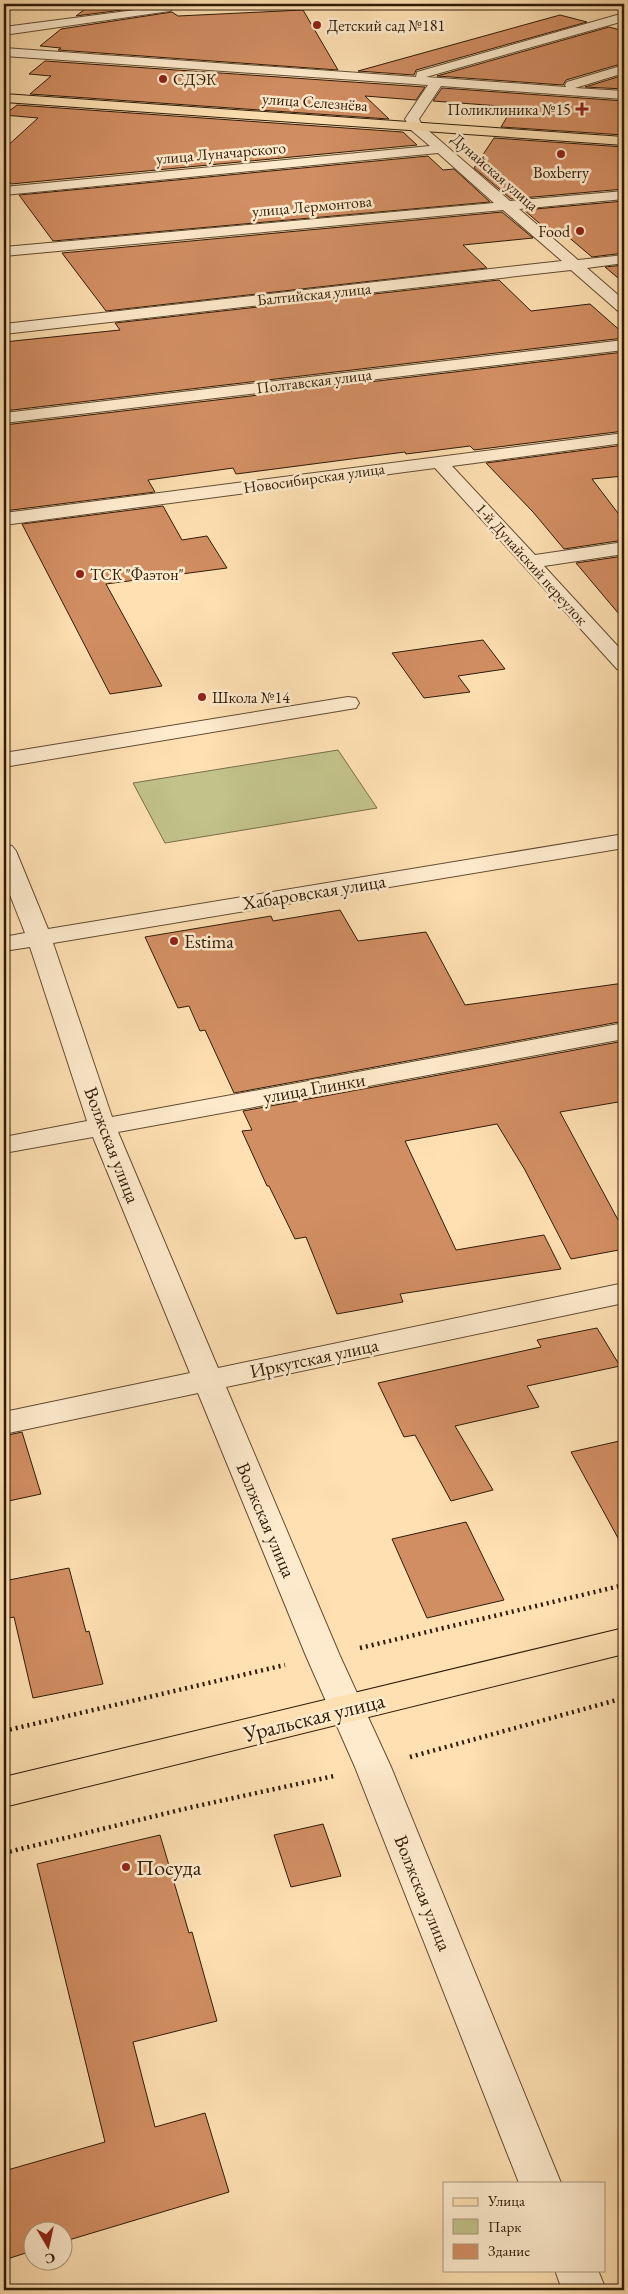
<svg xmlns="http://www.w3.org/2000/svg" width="628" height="2294" viewBox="0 0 628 2294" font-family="'EB Garamond',serif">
<rect width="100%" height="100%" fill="#fee0b2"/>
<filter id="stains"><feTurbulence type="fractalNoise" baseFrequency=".004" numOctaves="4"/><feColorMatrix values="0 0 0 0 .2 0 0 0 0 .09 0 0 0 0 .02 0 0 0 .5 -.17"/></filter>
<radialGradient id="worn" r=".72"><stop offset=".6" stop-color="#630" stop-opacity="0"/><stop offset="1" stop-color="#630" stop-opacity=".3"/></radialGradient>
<path fill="#c2c28a" stroke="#786e48" d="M 338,750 L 377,808 L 165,843 L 133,783 Z"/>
<path fill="#d28e63" stroke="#2f1b06" d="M 158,4 L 160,5 L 76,16 L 90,5 Z
M 303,10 L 338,70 L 58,50 L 61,48 L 40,46 L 61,29 L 172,12 L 178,16 Z
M 560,15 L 587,22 L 416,70 L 414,75 L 358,71 Z
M 609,27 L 624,31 L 624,63 L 566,80 L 563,85 L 437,76 Z
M 45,61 L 425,87 L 416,100 L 365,96 L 389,119 L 30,94 L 51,76 L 29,74 Z
M 624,75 L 624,89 L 585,87 Z
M 442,88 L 624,101 L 624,135 L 501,127 L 513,107 L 433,101 Z
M 17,105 L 403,132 L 417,145 L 11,184 L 4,175 L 4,149 L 38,118 L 4,115 Z
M 494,138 L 624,147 L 624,189 L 511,199 L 474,168 Z
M 428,156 L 443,170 L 454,169 L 490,202 L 53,241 L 19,195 Z
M 624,201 L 624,253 L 592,257 L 566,235 L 554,236 L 524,210 Z
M 502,212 L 533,238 L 463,245 L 487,268 L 106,311 L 62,253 Z
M 624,265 L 624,283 L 605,267 Z
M 499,280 L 531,311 L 590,304 L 624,334 L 624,338 L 4,411 L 4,342 L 120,330 L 115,323 Z
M 624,352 L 624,431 L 474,450 L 470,446 L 406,454 L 405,452 L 236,474 L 233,468 L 148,480 L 155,492 L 4,511 L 4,425 Z
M 624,445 L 624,476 L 592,479 L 624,521 L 624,540 L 564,549 L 533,512 L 486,463 Z
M 163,506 L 182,540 L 207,536 L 227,568 L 106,584 L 162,686 L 110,694 L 22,524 Z
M 624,556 L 624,620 L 576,563 Z
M 483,640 L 505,669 L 458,676 L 470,692 L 424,698 L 392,653 Z
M 340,910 L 358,941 L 426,932 L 465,1005 L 624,983 L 624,1021 L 234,1093 L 205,1030 L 200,1031 L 189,1006 L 178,1008 L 145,937 L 271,916 L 273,921 Z
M 624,1041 L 624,1101 L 560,1112 L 624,1231 L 624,1249 L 571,1259 L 525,1170 L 497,1124 L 405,1141 L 456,1250 L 544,1235 L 561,1269 L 400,1294 L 403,1302 L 337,1314 L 306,1237 L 295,1239 L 269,1186 L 267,1186 L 242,1131 L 252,1130 L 243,1111 Z
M 597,1328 L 620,1366 L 527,1386 L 539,1407 L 455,1426 L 493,1490 L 451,1501 L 415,1435 L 404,1437 L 378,1383 L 541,1347 L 537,1340 Z
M 22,1432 L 41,1494 L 4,1502 L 4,1436 Z
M 624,1440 L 624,1549 L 571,1452 Z
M 466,1522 L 504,1600 L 427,1618 L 392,1539 Z
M 69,1568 L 86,1632 L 89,1631 L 103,1684 L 33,1698 L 14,1617 L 4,1619 L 4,1581 Z
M 323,1824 L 341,1876 L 291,1887 L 274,1835 Z
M 160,1835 L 189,1933 L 192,1932 L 217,2021 L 133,2042 L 155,2127 L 205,2113 L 229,2192 L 62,2242 L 62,2232 L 32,2232 L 32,2251 L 4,2260 L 4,2171 L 105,2142 L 37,1864 Z"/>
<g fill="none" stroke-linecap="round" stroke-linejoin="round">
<defs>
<path id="minor" d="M 166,6 L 170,7 L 172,9 L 170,11 L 4,35 L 4,27 Z
M 624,13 L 624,21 L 426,77 L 566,87 L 565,85 L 567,82 L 624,65 L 624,73 L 575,88 L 624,91 L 624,99 L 441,86 L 419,119 L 422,125 L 510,201 L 624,191 L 624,199 L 519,209 L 578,260 L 624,255 L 624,263 L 587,268 L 624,300 L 624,313 L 618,311 L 571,270 L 4,334 L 4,324 L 562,261 L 503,210 L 4,256 L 4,247 L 494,203 L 438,153 L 4,195 L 4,187 L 430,146 L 411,130 L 405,119 L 428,85 L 4,56 L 4,48 L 416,77 L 417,72 Z
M 624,340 L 624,350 L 4,423 L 4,413 Z
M 624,433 L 624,443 L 452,466 L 535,555 L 624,542 L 624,554 L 544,566 L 624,653 L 624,671 L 617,669 L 435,468 L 4,525 L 4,513 Z
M 348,697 L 356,698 L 359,703 L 356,708 L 4,767 L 4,753 Z
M 624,834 L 624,848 L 53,943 L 112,1117 L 624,1023 L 624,1039 L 118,1132 L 218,1368 L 624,1283 L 624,1303 L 226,1387 L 340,1656 L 391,1767 L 561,2183 L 519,2183 L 355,1767 L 306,1656 L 198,1393 L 4,1434 L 4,1412 L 190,1373 L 93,1137 L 4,1153 L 4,1137 L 87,1121 L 30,947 L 4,951 L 4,937 L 25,933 L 4,880 L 4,844 L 12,846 L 16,851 L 48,929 Z
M 555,2270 L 598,2270 L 606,2290 L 562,2290 Z"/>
<path id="major" d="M 4,94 L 624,137 L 624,145 L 4,102 Z
M 624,1628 L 624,1654 L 4,1807 L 4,1777 Z"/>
</defs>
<use href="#minor" stroke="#634c31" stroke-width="2"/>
<use href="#major" stroke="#2f1b06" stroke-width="2"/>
<path stroke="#2f1b06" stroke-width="4.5" stroke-dasharray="2 4" stroke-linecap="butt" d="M 360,1648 L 624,1585
M 4,1731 L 285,1665
M 410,1757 L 624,1698
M 4,1853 L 188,1808 L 334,1776"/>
<use href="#minor" fill="#feebcd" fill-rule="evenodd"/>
<use href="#major" fill="#fee0b2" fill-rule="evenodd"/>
</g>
<g fill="#8f2418" stroke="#feebcd" stroke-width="2">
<circle cx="317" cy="25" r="5"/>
<circle cx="163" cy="79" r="5"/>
<path d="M579.5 101.5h5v5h5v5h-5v5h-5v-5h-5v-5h5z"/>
<circle cx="561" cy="154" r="5"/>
<circle cx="580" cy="231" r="5"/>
<circle cx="80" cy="574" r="5"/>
<circle cx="202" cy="697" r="5"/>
<circle cx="174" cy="941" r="5"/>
<circle cx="126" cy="1867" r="5"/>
</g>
<g text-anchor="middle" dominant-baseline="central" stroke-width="5" stroke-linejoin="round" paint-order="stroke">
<g font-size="16" fill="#2f1b06" stroke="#feebcd" text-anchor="start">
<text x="327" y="25">Детский сад №181</text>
<text x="173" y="79">СДЭК</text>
<text x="571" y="109" text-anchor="end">Поликлиника №15</text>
<text x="561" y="172" text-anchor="middle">Boxberry</text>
<text x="570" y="231" text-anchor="end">Food</text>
<text x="90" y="574">ТСК "Фаэтон"</text>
<text x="212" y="697">Школа №14</text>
</g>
<g font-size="16" fill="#2f1b06" stroke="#feebcd">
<text transform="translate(315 102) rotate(4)">улица Селезнёва</text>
<text transform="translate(221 153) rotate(-5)">улица Луначарского</text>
<text transform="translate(495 172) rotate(41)">Дунайская улица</text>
<text transform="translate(312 206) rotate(-5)">улица Лермонтова</text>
<text transform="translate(314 294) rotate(-6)">Балтийская улица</text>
<text transform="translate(314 381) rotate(-7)">Полтавская улица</text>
<text transform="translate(314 478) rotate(-8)">Новосибирская улица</text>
<text transform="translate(532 564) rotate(48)">1-й Дунайский переулок</text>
</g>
<g font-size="19" fill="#2f1b06" stroke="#feebcd">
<text transform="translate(314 892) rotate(-9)">Хабаровская улица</text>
<text transform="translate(314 1088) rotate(-10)">улица Глинки</text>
<text transform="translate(112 1145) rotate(69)">Волжская улица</text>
<text transform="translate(314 1358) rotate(-12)">Иркутская улица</text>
<text transform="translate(266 1520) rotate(67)">Волжская улица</text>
<text transform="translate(423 1893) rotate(68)">Волжская улица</text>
</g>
<g font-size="19" fill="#2f1b06" stroke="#feebcd" text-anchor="start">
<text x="184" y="941">Estima</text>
</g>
<g font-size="22" fill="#2f1b06" stroke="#feebcd">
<text transform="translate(314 1717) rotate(-14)">Уральская улица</text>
</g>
<g font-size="22" fill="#2f1b06" stroke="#feebcd" text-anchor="start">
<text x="136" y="1867">Посуда</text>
</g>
</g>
<rect width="628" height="2294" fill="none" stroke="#fee0b2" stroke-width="20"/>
<rect x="5" y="5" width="618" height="2284" fill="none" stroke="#2f1b06" stroke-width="2.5"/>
<rect x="10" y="10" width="608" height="2274" fill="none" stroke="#2f1b06"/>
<rect x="443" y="2182" width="162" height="90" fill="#feebcd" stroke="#ab987d"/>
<rect x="453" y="2198" width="25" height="8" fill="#fee0b2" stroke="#ab987d"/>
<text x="488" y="2206" font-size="15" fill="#2f1b06">Улица</text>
<rect x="453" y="2219" width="25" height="15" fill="#c2c28a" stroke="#ab987d"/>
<text x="488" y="2232" font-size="15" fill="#2f1b06">Парк</text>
<rect x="453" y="2244" width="25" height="15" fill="#d28e63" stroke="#ab987d"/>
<text x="488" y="2256" font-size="15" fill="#2f1b06">Здание</text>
<g transform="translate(48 2246) rotate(171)"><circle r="24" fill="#feebcd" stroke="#ab987d"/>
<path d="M0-4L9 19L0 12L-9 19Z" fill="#8f2418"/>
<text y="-8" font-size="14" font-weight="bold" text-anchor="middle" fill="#2f1b06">С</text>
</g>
<rect width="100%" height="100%" filter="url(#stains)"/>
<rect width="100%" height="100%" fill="url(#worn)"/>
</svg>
